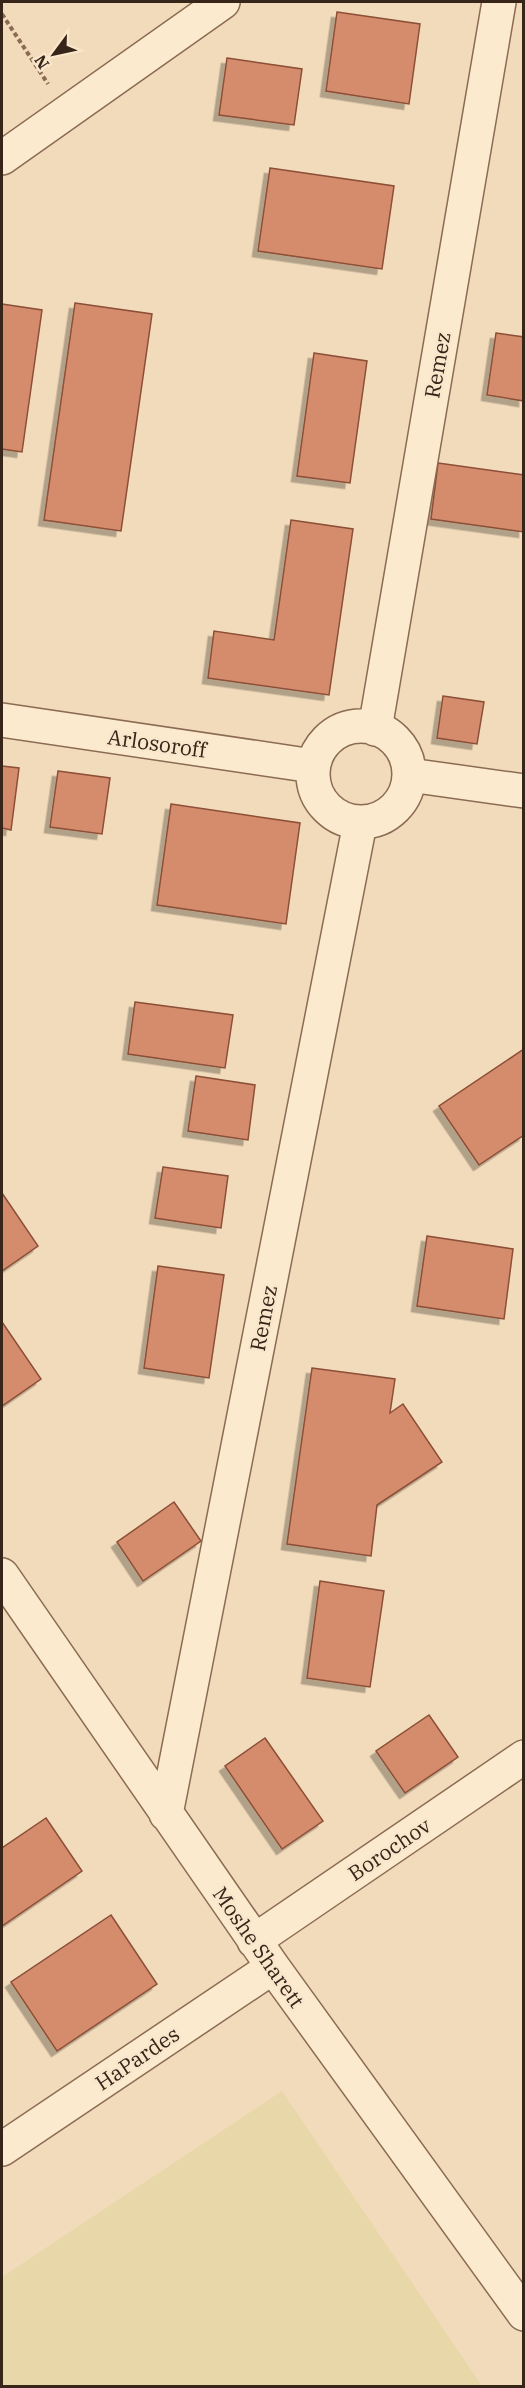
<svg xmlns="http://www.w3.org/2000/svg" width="525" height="2388" viewBox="0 0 525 2388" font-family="'IBM Plex Serif',serif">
<defs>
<filter id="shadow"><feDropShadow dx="-5.5" dy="5.5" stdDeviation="0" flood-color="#0004"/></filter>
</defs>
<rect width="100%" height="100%" fill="#f2dbbb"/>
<path fill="#e8d7a8" d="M 282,2091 L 482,2386 L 2,2386 L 2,2277 Z"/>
<path fill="#d48c6d" stroke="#8c4f37" stroke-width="1.5" filter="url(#shadow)" d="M 337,12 L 420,24 L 409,104 L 326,91 Z
M 227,58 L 302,69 L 294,125 L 219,115 Z
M 270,168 L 394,186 L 382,269 L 258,251 Z
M 75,303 L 152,314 L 121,531 L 44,520 Z
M 2,304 L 42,310 L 22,452 L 2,449 Z
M 496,333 L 524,337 L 524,401 L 487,395 Z
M 314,353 L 367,361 L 350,483 L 297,476 Z
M 438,463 L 524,475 L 524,532 L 431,519 Z
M 291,520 L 353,529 L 329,695 L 208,678 L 214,631 L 274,640 Z
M 443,696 L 484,702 L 477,744 L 437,738 Z
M 2,766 L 19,768 L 11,830 L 2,828 Z
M 58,771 L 110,778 L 102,834 L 50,827 Z
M 171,804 L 300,823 L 286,924 L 157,905 Z
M 135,1002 L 233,1015 L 225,1068 L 128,1054 Z
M 524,1049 L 524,1135 L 479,1165 L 439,1106 Z
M 196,1076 L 255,1085 L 248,1140 L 188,1131 Z
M 163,1167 L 228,1176 L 221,1228 L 155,1218 Z
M 2,1193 L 38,1246 L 2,1271 Z
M 427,1236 L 513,1249 L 504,1319 L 417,1306 Z
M 158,1266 L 224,1275 L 209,1378 L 144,1368 Z
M 2,1322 L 41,1379 L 2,1406 Z
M 312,1368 L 395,1379 L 390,1413 L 403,1404 L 442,1462 L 377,1505 L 371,1556 L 287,1544 Z
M 174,1502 L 201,1541 L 143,1581 L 117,1542 Z
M 320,1581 L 384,1591 L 370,1687 L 307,1678 Z
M 429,1715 L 458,1757 L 405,1793 L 376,1751 Z
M 265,1738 L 323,1821 L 282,1849 L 225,1766 Z
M 46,1818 L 82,1871 L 2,1926 L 2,1848 Z
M 111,1915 L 157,1984 L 57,2051 L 11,1982 Z"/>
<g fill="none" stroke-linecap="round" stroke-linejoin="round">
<defs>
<path id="minor" d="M 2,158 L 223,2
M 2,720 L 313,766
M313 774a48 48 0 1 1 96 0a48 48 0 1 1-96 0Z
M 375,729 L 499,2
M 409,775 L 524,791
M 2,1575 L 273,1967 L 524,2314
M 166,1814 L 360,823
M 254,1941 L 524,1757
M 2,2149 L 273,1967"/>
</defs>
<use href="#minor" stroke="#8b6b53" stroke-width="36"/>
<path stroke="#8b6b53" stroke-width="4" stroke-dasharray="4.5 3" stroke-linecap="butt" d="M 2,14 L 48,84"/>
<use href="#minor" stroke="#fceacf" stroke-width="33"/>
</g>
<g text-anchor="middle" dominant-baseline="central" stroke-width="5" stroke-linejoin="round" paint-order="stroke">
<g font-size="21" fill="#38251a" stroke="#f9e6cb">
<text transform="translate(437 365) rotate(-80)">Remez</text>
<text transform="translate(157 743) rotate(8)">Arlosoroff</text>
<text transform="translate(263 1318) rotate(-79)">Remez</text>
<text transform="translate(389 1849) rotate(-34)">Borochov</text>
<text transform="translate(259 1947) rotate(55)">Moshe Sharett</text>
<text transform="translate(137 2058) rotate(-34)">HaPardes</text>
</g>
</g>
<rect width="525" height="2388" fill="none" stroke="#38251a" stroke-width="6"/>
<g transform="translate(54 54) rotate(237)" stroke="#f9e6cb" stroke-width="4.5" paint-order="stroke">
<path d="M0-4.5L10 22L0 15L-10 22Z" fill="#38251a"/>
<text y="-9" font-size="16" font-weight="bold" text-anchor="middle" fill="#38251a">N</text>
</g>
</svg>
